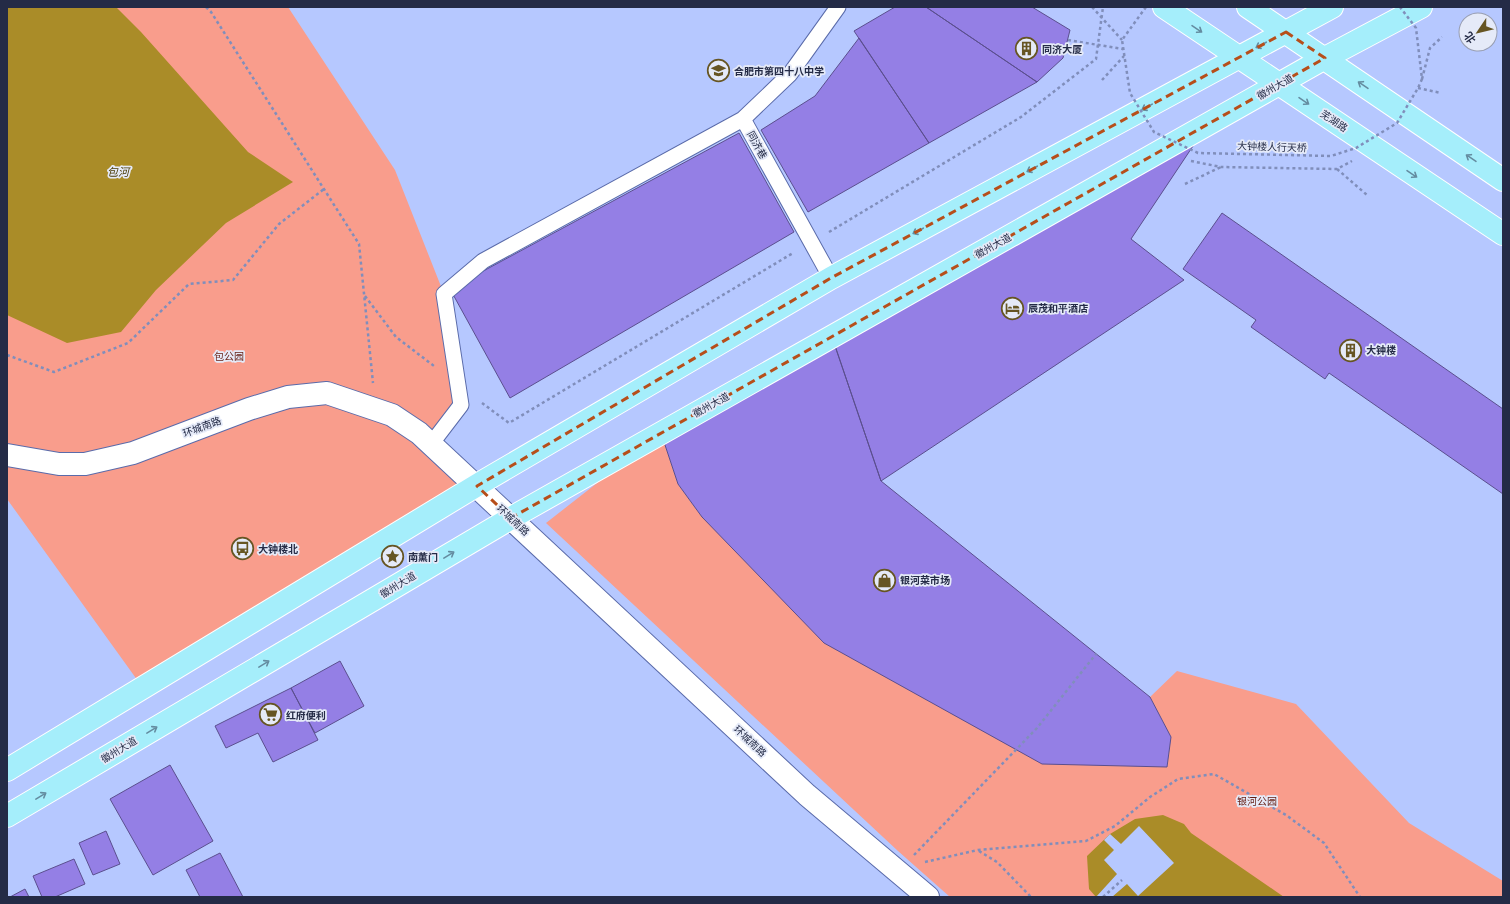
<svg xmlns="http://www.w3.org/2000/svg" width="1510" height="904" viewBox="0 0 1510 904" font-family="Ubuntu,'Noto Sans SC',sans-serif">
<rect width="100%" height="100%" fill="#b6c8ff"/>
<path fill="#f99d8c" d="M 7,7 L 288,7 L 395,170 L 444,294 L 461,405 L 435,439 L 484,481 L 143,688 L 7,499 Z
M 661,433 L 678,484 L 702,517 L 1167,767 L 1171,737 L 1150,697 L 1177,671 L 1296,704 L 1409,823 L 1503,881 L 1503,897 L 950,897 L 898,851 L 546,523 Z"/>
<path fill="#aa8c28" d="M 7,7 L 116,7 L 141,32 L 248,152 L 293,182 L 226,223 L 156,290 L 121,332 L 67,343 L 7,315 Z
M 1163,815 L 1184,824 L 1191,833 L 1284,897 L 1096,897 L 1089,889 L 1087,856 L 1110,834 L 1135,819 Z"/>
<path fill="#b6c8ff" d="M 1139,826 L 1174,863 L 1138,896 L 1127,884 L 1112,897 L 1096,897 L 1117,874 L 1104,860 L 1114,850 L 1104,840 L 1110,834 L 1121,844 Z"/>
<path fill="#947fe5" stroke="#5b4f8e" d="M 895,7 L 926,7 L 1037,82 L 929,143 L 854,31 Z
M 926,7 L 1032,7 L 1070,30 L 1063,58 L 1037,82 Z
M 859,38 L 929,143 L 808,212 L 761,130 L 815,96 Z
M 1207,125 L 1131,239 L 1184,280 L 881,481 L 832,337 Z
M 739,133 L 794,232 L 510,398 L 450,289 Z
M 1222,213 L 1503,409 L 1503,494 L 1329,373 L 1325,379 L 1251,327 L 1256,320 L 1183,269 Z
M 832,337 L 881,481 L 1150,697 L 1171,737 L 1167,767 L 1042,764 L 824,643 L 702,517 L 678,484 L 661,433 Z
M 340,661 L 364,706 L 315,733 L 291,688 Z
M 291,688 L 318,740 L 273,762 L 258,733 L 226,748 L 215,726 Z
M 170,765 L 213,841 L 153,875 L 110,799 Z
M 106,831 L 120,864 L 93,875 L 79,843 Z
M 220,853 L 243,897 L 200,897 L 186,870 Z
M 74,859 L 85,884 L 55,897 L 42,897 L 33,876 Z
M 25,889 L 29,897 L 10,897 Z"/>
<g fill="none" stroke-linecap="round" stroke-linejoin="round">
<defs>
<path id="service" d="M 831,278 L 743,119 L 790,74 L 838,7
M 435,439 L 461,405 L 444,294 L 483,261 L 743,119"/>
<path id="tertiary" d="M 7,455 L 59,464 L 85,464 L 133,453 L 249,409 L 288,397 L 327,393 L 392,415 L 419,433 L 807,795 L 928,897"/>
<path id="primary" d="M 1164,7 L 1503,234
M 1248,7 L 1503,180
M 7,770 L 484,481 L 831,278 L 1332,7
M 7,816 L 518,514 L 1325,58 L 1421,7"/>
</defs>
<use href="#service" stroke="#5a6baa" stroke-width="17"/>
<use href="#tertiary" stroke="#5a6baa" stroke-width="24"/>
<use href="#primary" stroke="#fff" stroke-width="24"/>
<path stroke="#808ebb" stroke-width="2.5" stroke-dasharray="3 3" stroke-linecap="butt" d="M 206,7 L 211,12 L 359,244 L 373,383
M 1092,7 L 1122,40
M 1068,40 L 1123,49
M 1422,79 L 1430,48 L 1442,37
M 1102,80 L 1124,56
M 1418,88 L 1441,93
M 1191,161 L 1221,167 L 1337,169 L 1352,161
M 1337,169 L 1367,195
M 1185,184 L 1221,167
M 829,232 L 1021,117 L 1096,59 L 1103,7
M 365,296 L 396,337 L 434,366
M 7,355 L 54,372 L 128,343 L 189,284 L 233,280 L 279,224 L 324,189
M 482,403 L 509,423 L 793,253
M 979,851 L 997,862 L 1031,897
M 914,855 L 1037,728 L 1096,654
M 925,862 L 978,850 L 1086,841 L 1115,826 L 1150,797 L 1178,779 L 1214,774 L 1286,815 L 1324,843 L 1360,897
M 1103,897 L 1122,880"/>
<use href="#service" stroke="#fff" stroke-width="15"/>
<use href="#tertiary" stroke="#fff" stroke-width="22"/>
<use href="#primary" stroke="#a5eefb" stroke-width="22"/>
<path stroke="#808ebb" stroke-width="2.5" stroke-dasharray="3 3" stroke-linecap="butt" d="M 1146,7 L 1122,40 L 1130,93 L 1154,132 L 1198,153 L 1331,156 L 1356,148 L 1397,123 L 1418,88 L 1422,79 L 1416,28 L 1400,7"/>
</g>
<defs><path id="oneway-shaft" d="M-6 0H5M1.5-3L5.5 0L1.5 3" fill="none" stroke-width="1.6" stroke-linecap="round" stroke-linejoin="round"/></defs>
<g stroke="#648ca0">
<use href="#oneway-shaft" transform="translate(1197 29) rotate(34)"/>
<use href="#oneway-shaft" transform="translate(1261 45) rotate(152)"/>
<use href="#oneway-shaft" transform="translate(1363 85) rotate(-146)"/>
<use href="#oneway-shaft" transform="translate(1304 101) rotate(34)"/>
<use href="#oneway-shaft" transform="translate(1147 107) rotate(151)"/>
<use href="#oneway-shaft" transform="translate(1471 158) rotate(-146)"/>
<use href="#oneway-shaft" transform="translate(1032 169) rotate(152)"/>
<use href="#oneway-shaft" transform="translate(1412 174) rotate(34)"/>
<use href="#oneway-shaft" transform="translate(918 231) rotate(152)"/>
<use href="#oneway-shaft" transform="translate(449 555) rotate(-31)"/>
<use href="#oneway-shaft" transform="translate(264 664) rotate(-31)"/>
<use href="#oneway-shaft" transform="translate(152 730) rotate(-31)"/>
<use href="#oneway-shaft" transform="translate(41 796) rotate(-31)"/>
</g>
<path fill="none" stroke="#b74e1a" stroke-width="3" stroke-dasharray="8 5" stroke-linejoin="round" d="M 1286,32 L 1325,58 L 511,518 L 477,486 L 831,278 Z"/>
<defs>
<symbol id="building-ring" viewBox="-11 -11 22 22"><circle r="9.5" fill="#e5eaf8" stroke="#665523" stroke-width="1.5"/><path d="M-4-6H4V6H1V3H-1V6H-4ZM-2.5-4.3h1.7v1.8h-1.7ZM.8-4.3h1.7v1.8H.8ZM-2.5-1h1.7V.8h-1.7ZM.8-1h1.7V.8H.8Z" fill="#665523"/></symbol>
<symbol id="school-ring" viewBox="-11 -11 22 22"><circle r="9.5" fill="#e5eaf8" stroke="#665523" stroke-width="1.5"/><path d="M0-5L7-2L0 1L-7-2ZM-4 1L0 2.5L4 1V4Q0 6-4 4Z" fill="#665523"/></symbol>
<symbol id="hotel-ring" viewBox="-11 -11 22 22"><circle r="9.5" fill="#e5eaf8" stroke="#665523" stroke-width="1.5"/><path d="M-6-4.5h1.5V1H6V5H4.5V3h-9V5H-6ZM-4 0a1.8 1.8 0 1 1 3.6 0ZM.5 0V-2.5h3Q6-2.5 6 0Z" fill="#665523"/></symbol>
<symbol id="bus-ring" viewBox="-11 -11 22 22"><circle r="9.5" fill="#e5eaf8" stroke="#665523" stroke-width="1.5"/><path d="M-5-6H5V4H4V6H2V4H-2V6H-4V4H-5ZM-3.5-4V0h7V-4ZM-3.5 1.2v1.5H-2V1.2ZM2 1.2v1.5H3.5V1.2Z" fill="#665523"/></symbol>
<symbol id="sight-ring" viewBox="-11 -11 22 22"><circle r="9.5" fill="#e5eaf8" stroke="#665523" stroke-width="1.5"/><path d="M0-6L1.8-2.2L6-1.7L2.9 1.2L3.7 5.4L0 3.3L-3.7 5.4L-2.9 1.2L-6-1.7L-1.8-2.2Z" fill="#665523"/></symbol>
<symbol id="shop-ring" viewBox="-11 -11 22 22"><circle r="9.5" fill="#e5eaf8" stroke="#665523" stroke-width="1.5"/><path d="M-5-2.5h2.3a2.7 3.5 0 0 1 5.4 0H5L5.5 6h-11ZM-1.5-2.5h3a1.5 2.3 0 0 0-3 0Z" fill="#665523"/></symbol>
<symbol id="supermarket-ring" viewBox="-11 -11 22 22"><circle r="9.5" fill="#e5eaf8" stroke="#665523" stroke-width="1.5"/><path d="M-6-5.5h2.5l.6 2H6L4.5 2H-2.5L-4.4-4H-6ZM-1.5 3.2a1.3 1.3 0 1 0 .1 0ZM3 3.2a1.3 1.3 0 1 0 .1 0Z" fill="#665523"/></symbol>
</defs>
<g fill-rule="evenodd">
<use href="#building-ring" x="1014" y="36" width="25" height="25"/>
<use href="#school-ring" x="706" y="58" width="25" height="25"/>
<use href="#hotel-ring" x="1000" y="296" width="25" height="25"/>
<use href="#building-ring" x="1338" y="338" width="25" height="25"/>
<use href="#bus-ring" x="230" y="536" width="25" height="25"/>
<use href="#sight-ring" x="380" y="544" width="25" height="25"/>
<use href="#shop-ring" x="872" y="568" width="25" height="25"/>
<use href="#supermarket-ring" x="258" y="702" width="25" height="25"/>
</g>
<g text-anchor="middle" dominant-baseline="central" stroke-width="3.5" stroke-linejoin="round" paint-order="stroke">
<g font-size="10" font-weight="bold" fill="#242b46" stroke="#e5eaf8" text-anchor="start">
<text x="1042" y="49">同济大厦</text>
<text x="734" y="71">合肥市第四十八中学</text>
<text x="1028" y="308">辰茂和平酒店</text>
<text x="1366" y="350">大钟楼</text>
<text x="258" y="549">大钟楼北</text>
<text x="408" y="557">南薰门</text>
<text x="900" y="580">银河菜市场</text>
<text x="286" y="715">红府便利</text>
</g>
<g font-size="10" fill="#242b46" stroke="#e5eaf8">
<text transform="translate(1275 87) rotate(-30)">徽州大道</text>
<text transform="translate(1334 121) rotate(34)">芜湖路</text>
<text transform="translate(757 145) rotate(61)">同济巷</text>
<text transform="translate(1272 147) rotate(2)">大钟楼人行天桥</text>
<text transform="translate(993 246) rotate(-29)">徽州大道</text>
<text transform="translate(711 405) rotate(-29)">徽州大道</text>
<text transform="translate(202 427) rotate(-20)">环城南路</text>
<text transform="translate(513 520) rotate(43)">环城南路</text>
<text transform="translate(398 585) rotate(-31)">徽州大道</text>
<text transform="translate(750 741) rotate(43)">环城南路</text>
<text transform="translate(119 750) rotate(-31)">徽州大道</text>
</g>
<g font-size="10" fill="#651c11" stroke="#e5eaf8">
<text x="229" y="356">包公园</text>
<text x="1257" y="801">银河公园</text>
</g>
<g font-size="11" font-style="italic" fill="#473800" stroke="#e5eaf8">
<text x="118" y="172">包河</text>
</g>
</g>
<rect width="1510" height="904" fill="none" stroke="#242b46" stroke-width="16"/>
<g transform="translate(1478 32) rotate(235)"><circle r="19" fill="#e5eaf8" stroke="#989eb1"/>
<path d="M0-3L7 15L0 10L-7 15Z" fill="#665523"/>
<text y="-6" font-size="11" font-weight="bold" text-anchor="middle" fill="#242b46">北</text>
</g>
</svg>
